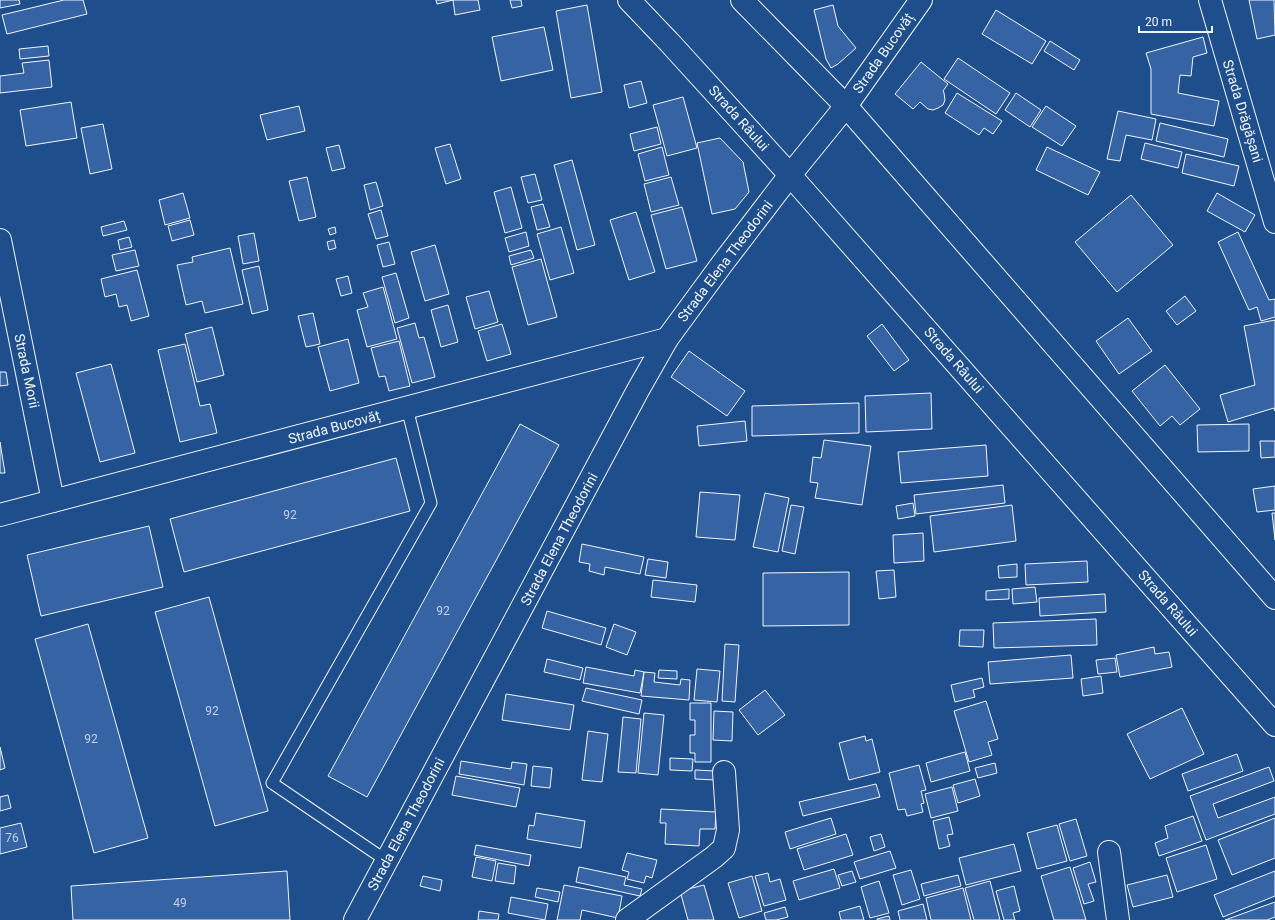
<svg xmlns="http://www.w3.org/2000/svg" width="1275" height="920" viewBox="0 0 1275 920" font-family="Roboto,sans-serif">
<rect width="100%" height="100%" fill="#1f4e8c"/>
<path fill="#3563a3" stroke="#f2f6ff" d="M 0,0 L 19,0 L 20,4 L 0,8 Z
M 64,0 L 83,0 L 87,14 L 7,34 L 2,15 Z
M 436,0 L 478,0 L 480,10 L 455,15 L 453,0 L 437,4 Z
M 510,0 L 521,0 L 522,6 L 512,8 Z
M 1249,0 L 1274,0 L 1275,35 L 1257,39 Z
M 587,5 L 602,92 L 571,98 L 556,11 Z
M 833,5 L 838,26 L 856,48 L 838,64 L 831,68 L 826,59 L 814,10 Z
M 996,10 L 1046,41 L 1032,64 L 982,34 Z
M 544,27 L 553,70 L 501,81 L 492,37 Z
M 1203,37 L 1207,53 L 1193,57 L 1191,76 L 1180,75 L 1178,93 L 1219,101 L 1214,126 L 1151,114 L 1151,69 L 1146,53 Z
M 1050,41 L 1080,60 L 1074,70 L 1044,51 Z
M 48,46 L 49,56 L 20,59 L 19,49 Z
M 958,58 L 1010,93 L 996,114 L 944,79 Z
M 49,60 L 52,87 L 0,93 L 0,76 L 24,73 L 22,63 Z
M 921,62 L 948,84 L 943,91 L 944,93 L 945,100 L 943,105 L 938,108 L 933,110 L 928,109 L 920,102 L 913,109 L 895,94 Z
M 641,81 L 647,103 L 629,108 L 624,85 Z
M 957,93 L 1002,121 L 993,134 L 984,128 L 979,135 L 945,113 Z
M 1016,93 L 1041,110 L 1030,127 L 1005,110 Z
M 683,97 L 697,148 L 667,156 L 653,105 Z
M 71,102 L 77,138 L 26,146 L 20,110 Z
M 299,106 L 305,131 L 267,140 L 260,115 Z
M 1046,106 L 1076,126 L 1062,146 L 1032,127 Z
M 1118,111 L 1156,119 L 1152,140 L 1126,135 L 1120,161 L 1107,159 Z
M 1160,123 L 1228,139 L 1224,157 L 1156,141 Z
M 103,124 L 112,169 L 90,174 L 81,128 Z
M 657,127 L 661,144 L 634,151 L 630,134 Z
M 720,138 L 743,162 L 749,192 L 735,209 L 712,214 L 697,143 Z
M 1145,143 L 1182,152 L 1178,168 L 1141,159 Z
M 450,144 L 461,179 L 446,184 L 435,148 Z
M 339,145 L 345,168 L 332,171 L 326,148 Z
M 662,147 L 669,175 L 645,181 L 638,154 Z
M 1047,147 L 1100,172 L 1088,195 L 1036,170 Z
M 1186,154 L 1239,166 L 1234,186 L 1182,173 Z
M 572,160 L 595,245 L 577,250 L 554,165 Z
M 535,174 L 542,200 L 528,203 L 521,177 Z
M 307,177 L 316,217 L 299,221 L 289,181 Z
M 671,177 L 679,205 L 651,212 L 644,184 Z
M 376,182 L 383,206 L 370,210 L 364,185 Z
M 511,187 L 522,228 L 505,233 L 494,192 Z
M 183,193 L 190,218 L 165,225 L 159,200 Z
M 1217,193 L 1255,215 L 1245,232 L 1207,211 Z
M 1131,195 L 1173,245 L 1117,292 L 1075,242 Z
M 543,204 L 550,227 L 537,230 L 531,207 Z
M 682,207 L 697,261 L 666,269 L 651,215 Z
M 381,210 L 388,236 L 376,239 L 368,214 Z
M 636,212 L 655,272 L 629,280 L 610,220 Z
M 190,220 L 194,235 L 172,241 L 168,226 Z
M 124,221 L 127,230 L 103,236 L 101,227 Z
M 335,227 L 336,233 L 330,235 L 328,229 Z
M 561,227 L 574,273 L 550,280 L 537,234 Z
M 526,232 L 529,246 L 509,252 L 505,238 Z
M 1238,232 L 1269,300 L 1275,299 L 1275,317 L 1261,321 L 1257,307 L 1249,310 L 1218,242 Z
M 254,233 L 259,261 L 243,264 L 238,236 Z
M 129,237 L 132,247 L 120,250 L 118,240 Z
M 334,240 L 336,248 L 329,250 L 327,242 Z
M 389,242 L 395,264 L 383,267 L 377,245 Z
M 435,245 L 449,294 L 425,301 L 411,252 Z
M 230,248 L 243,304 L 205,313 L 202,301 L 186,305 L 177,265 L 193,262 L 192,257 Z
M 135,250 L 139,266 L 116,271 L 112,255 Z
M 531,250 L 534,258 L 511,265 L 509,256 Z
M 541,259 L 557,317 L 528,325 L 512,267 Z
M 259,266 L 268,310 L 252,314 L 242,270 Z
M 137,270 L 149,316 L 131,321 L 127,305 L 119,307 L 116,294 L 105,297 L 101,279 Z
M 396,273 L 409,318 L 395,323 L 382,277 Z
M 348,276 L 352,293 L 341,296 L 336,279 Z
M 383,287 L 397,339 L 367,347 L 357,310 L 368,307 L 363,293 Z
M 489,291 L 498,322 L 475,329 L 466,297 Z
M 1185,296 L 1196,311 L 1177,325 L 1166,311 Z
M 448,305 L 458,342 L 441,347 L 431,310 Z
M 313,313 L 320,344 L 306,347 L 298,316 Z
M 1128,318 L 1152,351 L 1119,374 L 1096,341 Z
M 1275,320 L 1275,411 L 1274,408 L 1228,422 L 1220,395 L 1255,385 L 1244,326 Z
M 415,323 L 419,338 L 424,337 L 435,377 L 412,383 L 397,328 Z
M 502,324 L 511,354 L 487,361 L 478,331 Z
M 882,324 L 909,360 L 894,371 L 867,336 Z
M 212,327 L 224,375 L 197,382 L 185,334 Z
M 348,339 L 359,383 L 330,391 L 318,347 Z
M 399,341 L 410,386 L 389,391 L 385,376 L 379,377 L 371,348 Z
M 185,344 L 200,406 L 210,404 L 217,433 L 180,442 L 158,350 Z
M 689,351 L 745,391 L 727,416 L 671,377 Z
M 111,364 L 135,453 L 100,462 L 76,373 Z
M 1165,365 L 1200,409 L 1180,425 L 1172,416 L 1160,426 L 1132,391 Z
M 0,372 L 6,372 L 8,385 L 0,386 Z
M 931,393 L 932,429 L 866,432 L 865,396 Z
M 859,403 L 859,433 L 752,436 L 752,406 Z
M 745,421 L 747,441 L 699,446 L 697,426 Z
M 520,424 L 559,445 L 367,797 L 328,776 Z
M 1249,424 L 1249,451 L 1198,452 L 1197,425 Z
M 824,440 L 871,446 L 862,505 L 815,498 L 818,483 L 810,482 L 813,457 L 821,458 Z
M 1260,441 L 1275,441 L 1275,457 L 1261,458 Z
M 0,442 L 5,473 L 0,473 Z
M 986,445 L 988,476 L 901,483 L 898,452 Z
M 396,458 L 410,511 L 184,572 L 170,519 Z
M 1003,485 L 1005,503 L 916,514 L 914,495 Z
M 1275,486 L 1275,510 L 1257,512 L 1253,489 Z
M 700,492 L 740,495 L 735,540 L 696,537 Z
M 765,493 L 789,498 L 778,552 L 753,547 Z
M 913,503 L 915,516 L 898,519 L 896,506 Z
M 791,505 L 804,507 L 795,554 L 782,551 Z
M 1012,505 L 1016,541 L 934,552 L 930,516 Z
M 1272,513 L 1275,513 L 1275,540 Z
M 149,526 L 163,587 L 41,616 L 27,555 Z
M 923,533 L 924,561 L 894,563 L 893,535 Z
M 582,544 L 644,557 L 640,574 L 605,567 L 604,575 L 589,571 L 590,564 L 579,562 Z
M 648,559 L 668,562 L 666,578 L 645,575 Z
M 1087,561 L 1088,582 L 1026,585 L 1025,564 Z
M 1017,564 L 1017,577 L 999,578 L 998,566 Z
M 894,570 L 896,597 L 879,599 L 876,571 Z
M 849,572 L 849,625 L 763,626 L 763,573 Z
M 653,580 L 697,585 L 695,602 L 651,597 Z
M 1035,587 L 1037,602 L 1013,604 L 1012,589 Z
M 1009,589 L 1009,599 L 986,600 L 986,591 Z
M 1105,594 L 1106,612 L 1040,616 L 1039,598 Z
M 209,597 L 268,811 L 215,826 L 155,612 Z
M 547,611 L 606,628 L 601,645 L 542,628 Z
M 1096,619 L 1097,645 L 994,648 L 993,623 Z
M 88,624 L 148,838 L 94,853 L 35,639 Z
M 614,624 L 636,632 L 627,655 L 606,647 Z
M 960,630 L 984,630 L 983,647 L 959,646 Z
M 725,644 L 739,645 L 735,702 L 722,701 Z
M 1154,647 L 1155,654 L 1169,652 L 1172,667 L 1120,677 L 1116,655 Z
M 1071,655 L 1073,678 L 990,684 L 988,662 Z
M 1115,658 L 1117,672 L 1098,674 L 1096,660 Z
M 547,659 L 583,668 L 580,680 L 544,672 Z
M 586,667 L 634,676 L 635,670 L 644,672 L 640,693 L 583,683 Z
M 697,669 L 720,671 L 717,702 L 694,700 Z
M 659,670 L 677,671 L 677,679 L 658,678 Z
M 644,672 L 655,673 L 654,682 L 680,685 L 681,679 L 690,680 L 689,700 L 641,696 Z
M 1101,676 L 1103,693 L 1083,696 L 1081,679 Z
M 982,678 L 984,687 L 973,690 L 975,697 L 955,702 L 951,685 Z
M 586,688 L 642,700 L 639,714 L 582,701 Z
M 765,690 L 785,715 L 758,735 L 739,710 Z
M 506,694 L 574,705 L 570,730 L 502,720 Z
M 986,701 L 998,739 L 988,742 L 992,755 L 969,762 L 954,711 Z
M 690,703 L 711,703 L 711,762 L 695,762 L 695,753 L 690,753 L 690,735 L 695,735 L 695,720 L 690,720 Z
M 1182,708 L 1204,754 L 1150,779 L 1127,734 Z
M 714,711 L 733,712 L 732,741 L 713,740 Z
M 644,713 L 664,715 L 658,775 L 638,773 Z
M 623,717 L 641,719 L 636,773 L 618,772 Z
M 588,731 L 608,734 L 602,782 L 582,780 Z
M 865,736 L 866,741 L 872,739 L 880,772 L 849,780 L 839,743 Z
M 0,747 L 5,768 L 0,770 Z
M 965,752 L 970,771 L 931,782 L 926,763 Z
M 1237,754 L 1243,771 L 1188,791 L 1182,774 Z
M 670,758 L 693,759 L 692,771 L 670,770 Z
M 461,761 L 511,769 L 512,762 L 527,764 L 524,785 L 459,774 Z
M 995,763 L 997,773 L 978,778 L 975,768 Z
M 919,765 L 926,790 L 921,791 L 924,803 L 921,804 L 923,812 L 907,816 L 905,809 L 898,810 L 889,773 Z
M 533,766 L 552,768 L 550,788 L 531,786 Z
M 1269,767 L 1274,781 L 1213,804 L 1218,818 L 1275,797 L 1275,814 L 1206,840 L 1190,796 Z
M 695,770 L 715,771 L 715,780 L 695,779 Z
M 456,776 L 520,788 L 516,807 L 452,795 Z
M 975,779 L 980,796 L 958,803 L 953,785 Z
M 876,784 L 880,797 L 803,816 L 799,802 Z
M 952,787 L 958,811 L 931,818 L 925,794 Z
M 8,795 L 11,808 L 0,811 L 0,797 Z
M 661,809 L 716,812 L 715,829 L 700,829 L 699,846 L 665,844 L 666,823 L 660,823 Z
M 536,813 L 585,821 L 581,848 L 527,839 L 529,825 L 534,826 Z
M 1193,816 L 1202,841 L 1159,856 L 1155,843 L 1168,838 L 1165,826 Z
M 949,817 L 953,834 L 947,835 L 950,846 L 939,849 L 933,821 Z
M 831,818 L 836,834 L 790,849 L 785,832 Z
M 1275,818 L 1275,858 L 1232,875 L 1218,840 Z
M 1076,819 L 1087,856 L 1070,861 L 1059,824 Z
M 21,823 L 27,847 L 0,854 L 0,828 Z
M 1057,825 L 1067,861 L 1037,869 L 1027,833 Z
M 846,834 L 853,855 L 804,870 L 797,849 Z
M 881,834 L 885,847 L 874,851 L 870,837 Z
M 1014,844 L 1021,871 L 966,885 L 959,858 Z
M 476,845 L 531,855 L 529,866 L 474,855 Z
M 1206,845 L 1217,879 L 1177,892 L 1166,858 Z
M 890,851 L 896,868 L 860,879 L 854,862 Z
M 627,853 L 657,860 L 652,878 L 646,876 L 644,883 L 627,879 L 629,872 L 622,870 Z
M 476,857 L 496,861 L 492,881 L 472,877 Z
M 1090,862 L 1096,882 L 1088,884 L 1094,901 L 1084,904 L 1073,868 Z
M 498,863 L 516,866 L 514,884 L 495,881 Z
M 579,867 L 626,877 L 624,885 L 642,889 L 640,896 L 576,882 Z
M 1070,867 L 1086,920 L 1054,920 L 1041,876 Z
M 834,869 L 840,888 L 799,900 L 793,881 Z
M 911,870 L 920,899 L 902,905 L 893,875 Z
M 287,871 L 290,920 L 73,920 L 71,886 Z
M 852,871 L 856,882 L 842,886 L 838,875 Z
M 1275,871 L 1275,896 L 1223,917 L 1214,895 Z
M 768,873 L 770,882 L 780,879 L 786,900 L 764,906 L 755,876 Z
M 958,875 L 961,886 L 924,896 L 921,884 Z
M 1167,875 L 1173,897 L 1133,907 L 1127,885 Z
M 423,876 L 442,880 L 440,891 L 420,886 Z
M 752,876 L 762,911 L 739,918 L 728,883 Z
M 879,881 L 889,913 L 870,918 L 861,887 Z
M 990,881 L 1000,920 L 974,920 L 965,888 Z
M 564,885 L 622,896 L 618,918 L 582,910 L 580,920 L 557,920 Z
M 704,885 L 714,920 L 688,920 L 680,891 Z
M 1014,886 L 1020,911 L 1013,913 L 1015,920 L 1004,920 L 996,891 Z
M 537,888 L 560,892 L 558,902 L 535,897 Z
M 963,888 L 971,920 L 931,920 L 926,898 Z
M 511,897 L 548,904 L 545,920 L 508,913 Z
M 1275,902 L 1275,917 L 1267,920 L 1225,920 Z
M 923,904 L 927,920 L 900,920 L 898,911 Z
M 860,906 L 864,920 L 841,920 L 839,912 Z
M 785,907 L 788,917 L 776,920 L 766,920 L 764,913 Z
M 479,911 L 499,914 L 498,920 L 478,920 Z
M 889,916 L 890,920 L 877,920 L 877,919 Z"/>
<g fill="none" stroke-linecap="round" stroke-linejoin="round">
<defs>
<path id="service" d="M 387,861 L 272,783 L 431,503 L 407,408"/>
<path id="minor" d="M 1210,0 L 1275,222
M 0,240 L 53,501
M 1109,852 L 1118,920
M 627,920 L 714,857 L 724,848 L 728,830 L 724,772"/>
<path id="tertiary" d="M 0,515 L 667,339"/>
<path id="secondary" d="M 355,920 L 638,390 L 667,339 L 722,264 L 790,175 L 846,106 L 921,0"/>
<path id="primary" d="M 629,0 L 670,43 L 790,175 L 1275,725
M 742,0 L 846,106 L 1275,598"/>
</defs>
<use href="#service" stroke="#f2f6ff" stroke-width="13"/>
<use href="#minor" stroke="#f2f6ff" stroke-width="24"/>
<use href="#tertiary" stroke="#f2f6ff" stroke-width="24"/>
<use href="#secondary" stroke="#f2f6ff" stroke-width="24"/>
<use href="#primary" stroke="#f2f6ff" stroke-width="24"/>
<use href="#service" stroke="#1f4e8c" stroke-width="11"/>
<use href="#minor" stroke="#1f4e8c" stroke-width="22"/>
<use href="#tertiary" stroke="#1f4e8c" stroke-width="22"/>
<use href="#secondary" stroke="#1f4e8c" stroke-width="22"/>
<use href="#primary" stroke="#1f4e8c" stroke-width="22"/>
</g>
<g text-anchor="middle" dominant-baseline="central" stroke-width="3" stroke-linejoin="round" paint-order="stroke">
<g font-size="12" fill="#c3d1e8">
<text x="290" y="515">92</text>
<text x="443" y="611">92</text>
<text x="212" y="711">92</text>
<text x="91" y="739">92</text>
<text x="12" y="838">76</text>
<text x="180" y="903">49</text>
</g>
<g font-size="14" fill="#f2f6ff" stroke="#1f4e8c">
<text transform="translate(883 53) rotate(-55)">Strada Bucovăț</text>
<text transform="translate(1243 111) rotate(73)">Strada Drăgășani</text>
<text transform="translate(739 118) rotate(48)">Strada Râului</text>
<text transform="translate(725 261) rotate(-53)">Strada Elena Theodorini</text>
<text transform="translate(954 360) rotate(49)">Strada Râului</text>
<text transform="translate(27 371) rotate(78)">Strada Morii</text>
<text transform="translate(334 427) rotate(-15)">Strada Bucovăț</text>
<text transform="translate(559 539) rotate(-62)">Strada Elena Theodorini</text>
<text transform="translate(1168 603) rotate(49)">Strada Râului</text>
<text transform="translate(406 824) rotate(-62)">Strada Elena Theodorini</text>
</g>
</g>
<path d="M1139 26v6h73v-6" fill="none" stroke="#f2f6ff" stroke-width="2"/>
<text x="1145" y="26" font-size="12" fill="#f2f6ff" stroke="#1f4e8c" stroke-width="3" paint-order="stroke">20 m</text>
</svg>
